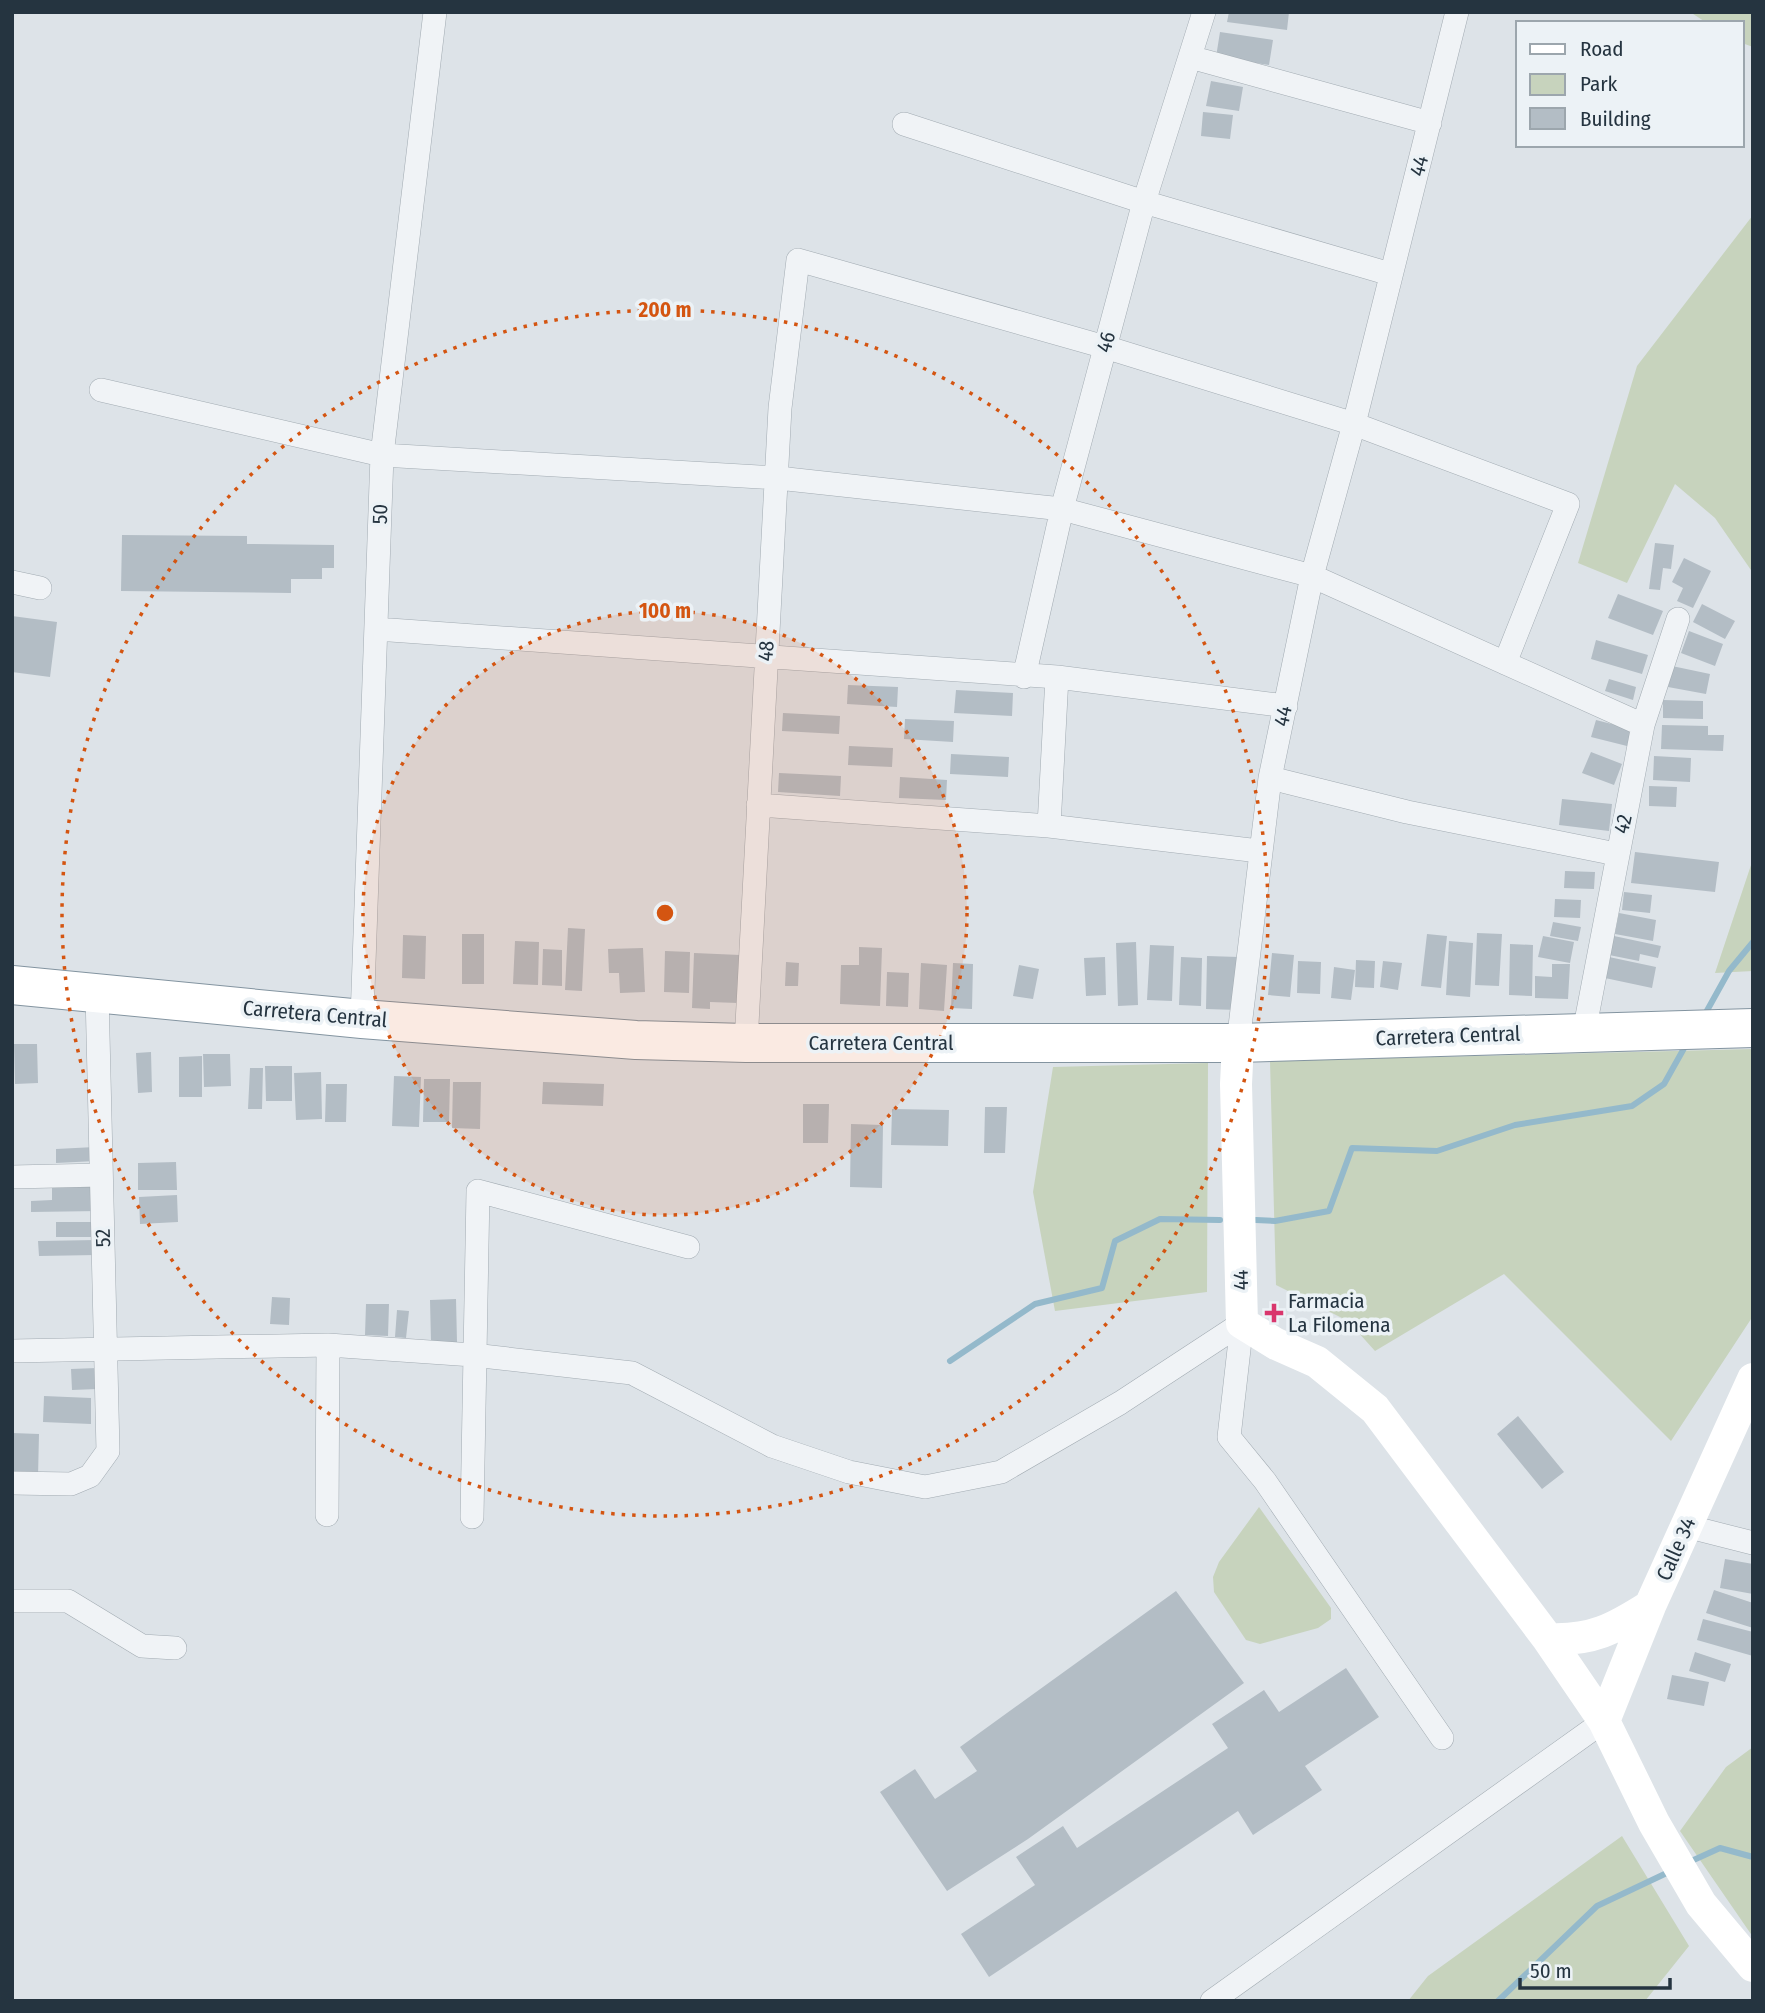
<svg xmlns="http://www.w3.org/2000/svg" width="1765" height="2013" viewBox="0 0 1765 2013" font-family="'Fira Sans Condensed',sans-serif">
<rect width="100%" height="100%" fill="#dde3e8"/>
<path fill="#c7d3bd" d="M 1690,12 L 1753,12 L 1753,47 L 1742,43 L 1742,23 L 1707,23 Z
M 1753,215 L 1753,573 L 1715,518 L 1675,484 L 1627,583 L 1578,563 L 1637,366 Z
M 1753,859 L 1753,971 L 1715,973 Z
M 1753,1049 L 1753,1316 L 1671,1441 L 1504,1274 L 1375,1351 L 1348,1321 L 1276,1285 L 1270,1061 Z
M 1208,1063 L 1207,1292 L 1055,1311 L 1033,1192 L 1053,1067 Z
M 1259,1507 L 1331,1608 L 1331,1619 L 1318,1628 L 1260,1644 L 1246,1640 L 1214,1592 L 1213,1577 L 1219,1562 Z
M 1753,1747 L 1753,1937 L 1680,1831 L 1726,1767 Z
M 1622,1836 L 1689,1946 L 1645,2001 L 1408,2001 L 1428,1976 Z"/>
<g fill="none" stroke-linecap="round" stroke-linejoin="round">
<path stroke="#94b9cb" stroke-width="6" d="M 1704,1016 L 1729,971 L 1753,942
M 1256,1220 L 1275,1221 L 1329,1211 L 1352,1148 L 1437,1151 L 1515,1125 L 1632,1106 L 1664,1084 L 1687,1043
M 950,1361 L 1035,1304 L 1102,1288 L 1115,1241 L 1160,1219 L 1220,1220
M 1687,1863 L 1720,1848 L 1753,1857
M 1498,2001 L 1597,1906 L 1671,1871"/>
</g>
<path fill="#b3bdc5" d="M 1229,12 L 1289,12 L 1287,30 L 1227,22 Z
M 1220,32 L 1273,40 L 1269,65 L 1216,57 Z
M 1211,81 L 1243,87 L 1239,111 L 1206,106 Z
M 1203,112 L 1233,115 L 1230,139 L 1201,136 Z
M 122,535 L 247,536 L 247,544 L 334,545 L 334,568 L 322,568 L 322,579 L 291,579 L 291,593 L 121,591 Z
M 1655,543 L 1674,545 L 1671,569 L 1663,568 L 1660,590 L 1649,589 Z
M 1684,558 L 1711,571 L 1693,608 L 1677,601 L 1683,588 L 1672,582 Z
M 1618,594 L 1663,611 L 1653,635 L 1608,618 Z
M 1702,604 L 1735,621 L 1725,639 L 1693,622 Z
M 12,616 L 57,622 L 50,677 L 12,672 Z
M 1689,631 L 1723,644 L 1715,666 L 1681,653 Z
M 1596,640 L 1648,655 L 1642,674 L 1591,659 Z
M 1672,666 L 1710,674 L 1706,694 L 1668,687 Z
M 1609,679 L 1636,687 L 1633,700 L 1605,691 Z
M 848,685 L 898,687 L 897,707 L 847,704 Z
M 956,690 L 1013,693 L 1012,716 L 954,713 Z
M 1663,700 L 1703,701 L 1703,719 L 1663,718 Z
M 783,713 L 840,716 L 839,734 L 782,731 Z
M 905,719 L 954,721 L 953,742 L 904,739 Z
M 1596,720 L 1631,729 L 1627,746 L 1591,737 Z
M 1662,725 L 1708,726 L 1708,735 L 1724,735 L 1723,751 L 1661,749 Z
M 849,746 L 893,748 L 892,767 L 848,765 Z
M 1591,752 L 1622,764 L 1614,785 L 1582,773 Z
M 951,754 L 1009,757 L 1008,777 L 950,774 Z
M 1654,756 L 1691,758 L 1690,782 L 1653,780 Z
M 779,773 L 841,776 L 840,796 L 778,792 Z
M 900,777 L 947,780 L 946,800 L 899,798 Z
M 1649,786 L 1677,787 L 1676,807 L 1649,806 Z
M 1562,799 L 1612,804 L 1609,831 L 1559,825 Z
M 1635,852 L 1719,862 L 1715,892 L 1631,883 Z
M 1565,871 L 1595,872 L 1594,889 L 1564,888 Z
M 1624,892 L 1652,895 L 1650,913 L 1622,910 Z
M 1555,899 L 1581,900 L 1580,918 L 1554,917 Z
M 1619,913 L 1656,920 L 1653,941 L 1615,934 Z
M 1553,922 L 1581,927 L 1578,941 L 1550,936 Z
M 568,928 L 585,929 L 582,991 L 565,990 Z
M 1477,933 L 1502,934 L 1499,986 L 1475,985 Z
M 462,934 L 484,934 L 484,984 L 462,984 Z
M 1427,934 L 1447,936 L 1441,988 L 1421,986 Z
M 403,935 L 426,936 L 425,979 L 402,978 Z
M 1543,936 L 1574,942 L 1570,963 L 1538,957 Z
M 1614,936 L 1661,946 L 1658,958 L 1640,954 L 1639,961 L 1609,955 Z
M 515,941 L 539,942 L 538,985 L 513,984 Z
M 1449,941 L 1473,943 L 1470,997 L 1446,995 Z
M 1136,942 L 1138,1005 L 1118,1006 L 1116,943 Z
M 1510,944 L 1533,945 L 1532,996 L 1509,995 Z
M 1150,945 L 1174,946 L 1172,1001 L 1147,1000 Z
M 859,947 L 882,948 L 880,1006 L 840,1004 L 841,965 L 859,965 Z
M 643,948 L 645,992 L 620,993 L 619,973 L 609,973 L 608,949 Z
M 543,949 L 562,950 L 562,986 L 542,985 Z
M 665,951 L 690,952 L 689,993 L 664,992 Z
M 694,953 L 740,955 L 738,1003 L 710,1002 L 710,1009 L 692,1008 Z
M 1272,953 L 1294,955 L 1290,997 L 1268,995 Z
M 1207,956 L 1239,957 L 1237,1010 L 1206,1009 Z
M 1105,957 L 1106,995 L 1086,996 L 1084,958 Z
M 1181,957 L 1202,958 L 1201,1006 L 1179,1005 Z
M 1609,957 L 1656,967 L 1652,988 L 1605,978 Z
M 1356,960 L 1375,961 L 1374,988 L 1355,987 Z
M 1298,961 L 1321,962 L 1320,994 L 1297,993 Z
M 1383,961 L 1402,963 L 1398,990 L 1380,987 Z
M 786,962 L 799,963 L 798,986 L 785,986 Z
M 921,963 L 947,965 L 944,1011 L 919,1009 Z
M 953,963 L 973,964 L 972,1009 L 951,1008 Z
M 1552,964 L 1570,964 L 1568,999 L 1535,998 L 1535,976 L 1552,977 Z
M 1019,965 L 1039,969 L 1033,999 L 1013,996 Z
M 1334,967 L 1355,970 L 1351,1000 L 1331,998 Z
M 887,972 L 909,973 L 908,1007 L 886,1006 Z
M 14,1044 L 37,1044 L 38,1083 L 15,1084 Z
M 151,1052 L 152,1092 L 138,1093 L 136,1053 Z
M 203,1054 L 230,1054 L 231,1086 L 204,1087 Z
M 202,1056 L 202,1097 L 179,1097 L 179,1057 Z
M 265,1066 L 292,1066 L 292,1101 L 266,1101 Z
M 250,1068 L 263,1068 L 262,1109 L 248,1109 Z
M 321,1072 L 322,1119 L 296,1120 L 294,1073 Z
M 394,1076 L 421,1077 L 419,1127 L 392,1126 Z
M 424,1079 L 450,1079 L 449,1122 L 423,1122 Z
M 453,1082 L 481,1082 L 480,1129 L 452,1128 Z
M 543,1082 L 604,1084 L 603,1106 L 542,1104 Z
M 326,1084 L 347,1084 L 346,1122 L 325,1122 Z
M 803,1104 L 829,1104 L 828,1143 L 803,1143 Z
M 985,1107 L 1007,1107 L 1005,1153 L 984,1153 Z
M 892,1109 L 949,1110 L 948,1146 L 891,1145 Z
M 851,1124 L 883,1125 L 882,1188 L 850,1187 Z
M 95,1147 L 96,1161 L 56,1163 L 56,1149 Z
M 176,1162 L 177,1190 L 138,1190 L 138,1163 Z
M 99,1185 L 99,1211 L 31,1212 L 31,1201 L 52,1200 L 52,1186 Z
M 177,1195 L 178,1222 L 140,1224 L 139,1197 Z
M 56,1222 L 95,1222 L 95,1237 L 56,1237 Z
M 96,1240 L 96,1255 L 39,1256 L 38,1241 Z
M 272,1297 L 290,1298 L 289,1325 L 270,1324 Z
M 456,1299 L 457,1342 L 431,1342 L 430,1300 Z
M 366,1304 L 389,1304 L 388,1336 L 365,1335 Z
M 397,1310 L 409,1311 L 406,1338 L 395,1337 Z
M 97,1368 L 97,1389 L 72,1390 L 71,1369 Z
M 44,1396 L 91,1398 L 91,1424 L 43,1422 Z
M 1518,1416 L 1564,1472 L 1542,1489 L 1497,1434 Z
M 12,1433 L 39,1434 L 38,1477 L 12,1476 Z
M 1725,1559 L 1753,1564 L 1753,1594 L 1720,1588 Z
M 1714,1590 L 1753,1603 L 1753,1628 L 1706,1613 Z
M 1176,1591 L 1244,1683 L 1028,1839 L 947,1891 L 880,1792 L 915,1769 L 935,1799 L 977,1771 L 960,1747 Z
M 1703,1619 L 1753,1632 L 1753,1656 L 1697,1640 Z
M 1695,1652 L 1731,1664 L 1725,1682 L 1689,1671 Z
M 1346,1668 L 1379,1717 L 1305,1766 L 1322,1790 L 1253,1835 L 1238,1811 L 989,1977 L 961,1934 L 1035,1885 L 1016,1857 L 1063,1826 L 1077,1848 L 1228,1748 L 1212,1724 L 1264,1690 L 1279,1712 Z
M 1672,1675 L 1709,1682 L 1704,1706 L 1667,1699 Z"/>
<g fill="none" stroke-linecap="round" stroke-linejoin="round">
<defs>
<path id="street" d="M 1190,57 L 1430,123
M 904,124 L 1144,202 L 1390,274
M 101,390 L 382,455 L 778,478 L 1062,509 L 1312,576 L 1643,725
M 12,582 L 40,588
M 376,629 L 1057,677 L 1286,706
M 1024,677 L 1062,509 L 1144,202 L 1204,12
M 1270,778 L 1407,812 L 1616,854
M 758,805 L 1049,826 L 1259,851
M 1049,826 L 1057,677
M 362,1019 L 382,455 L 435,12
M 1584,1032 L 1643,725 L 1678,619
M 746,1043 L 780,408 L 798,260 L 1105,347 L 1354,424 L 1568,504 L 1505,663
M 1238,1043 L 1270,778 L 1312,576 L 1354,424 L 1457,12
M 12,1177 L 101,1175
M 1242,1323 L 1229,1437 L 1265,1481 L 1442,1738
M 12,1351 L 328,1345 L 473,1355 L 632,1373 L 772,1446 L 849,1472 L 925,1487 L 1001,1472 L 1120,1403 L 1242,1323
M 12,1483 L 71,1484 L 90,1476 L 108,1451 L 97,993
M 327,1515 L 328,1345
M 472,1517 L 478,1191 L 688,1247
M 1686,1526 L 1753,1543
M 12,1601 L 68,1601 L 142,1646 L 175,1648
M 1212,2001 L 1604,1721"/>
<path id="highway" d="M 12,985 L 362,1019 L 636,1040 L 746,1043 L 1238,1043 L 1753,1028"/>
</defs>
<use href="#street" stroke="#a2abb2" stroke-width="24"/>
<use href="#highway" stroke="#8394a0" stroke-width="40"/>
<use href="#street" stroke="#f0f3f6" stroke-width="23"/>
<path stroke="#fff" stroke-width="32" d="M 1238,1043 L 1236,1084 L 1242,1323 L 1276,1344 L 1317,1362 L 1375,1409 L 1548,1639 L 1604,1721 L 1654,1823 L 1701,1904 L 1753,1966
M 1548,1639 C 1592,1641 1614,1629 1650,1606
M 1604,1721 L 1650,1606 L 1753,1379"/>
<use href="#highway" stroke="#fff" stroke-width="38"/>
</g>
<circle cx="665" cy="913" r="302" fill="#d45511" fill-opacity=".12"/>
<g fill="none" stroke="#d45511" stroke-width="3.5" stroke-dasharray="3.5 7">
<circle cx="665" cy="913" r="302"/>
<circle cx="665" cy="913" r="603"/>
</g>
<path fill="#d9366d" stroke="#ecf2f6" stroke-width="2.5" d="M1270.5 1302.5h7v7h7v7h-7v7h-7v-7h-7v-7h7z"/>
<g text-anchor="middle" dominant-baseline="central" stroke-width="7" stroke-linejoin="round" paint-order="stroke">
<g font-size="21" fill="#253440" stroke="#ecf2f6">
<text transform="translate(1419 166) rotate(-75)">44</text>
<text transform="translate(1106 342) rotate(-75)">46</text>
<text transform="translate(380 514) rotate(-88)">50</text>
<text transform="translate(766 651) rotate(-86)">48</text>
<text transform="translate(1283 716) rotate(-78)">44</text>
<text transform="translate(1623 824) rotate(-78)">42</text>
<text transform="translate(315 1014) rotate(5)">Carretera Central</text>
<text transform="translate(1448 1036) rotate(-2)">Carretera Central</text>
<text x="881" y="1043">Carretera Central</text>
<text transform="translate(103 1238) rotate(-92)">52</text>
<text transform="translate(1241 1280) rotate(-92)">44</text>
<text transform="translate(1676 1549) rotate(-66)">Calle 34</text>
</g>
<g font-size="21" fill="#253440" stroke="#ecf2f6" text-anchor="start">
<text x="1288" y="1301">Farmacia<tspan x="1288" dy="24">La Filomena</tspan></text>
</g>
</g>
<circle cx="665" cy="913" r="10" fill="#d45511" stroke="#ecf2f6" stroke-width="3.5"/>
<g font-size="21" text-anchor="middle" font-weight="bold" fill="#d45511" stroke="#ecf2f6" stroke-width="7" stroke-linejoin="round" paint-order="stroke">
<text x="665" y="317">200 m</text>
<text x="665" y="618">100 m</text>
</g>
<rect width="1765" height="2013" fill="none" stroke="#253440" stroke-width="28"/>
<rect x="1516" y="21" width="228" height="126" fill="#ecf2f6" stroke="#9ca6ad" stroke-width="2"/>
<rect x="1530" y="44" width="35" height="10" fill="#ffffff" stroke="#9ca6ad" stroke-width="2"/>
<text x="1580" y="56" font-size="21" fill="#253440">Road</text>
<rect x="1530" y="74" width="35" height="21" fill="#c7d3bd" stroke="#9ca6ad" stroke-width="2"/>
<text x="1580" y="91" font-size="21" fill="#253440">Park</text>
<rect x="1530" y="108" width="35" height="21" fill="#b3bdc5" stroke="#9ca6ad" stroke-width="2"/>
<text x="1580" y="126" font-size="21" fill="#253440">Building</text>
<path d="M1520 1978v10h150v-10" fill="none" stroke="#253440" stroke-width="3.5"/>
<text x="1530" y="1978" font-size="21" fill="#253440" stroke="#ecf2f6" stroke-width="5" paint-order="stroke">50 m</text>
</svg>
